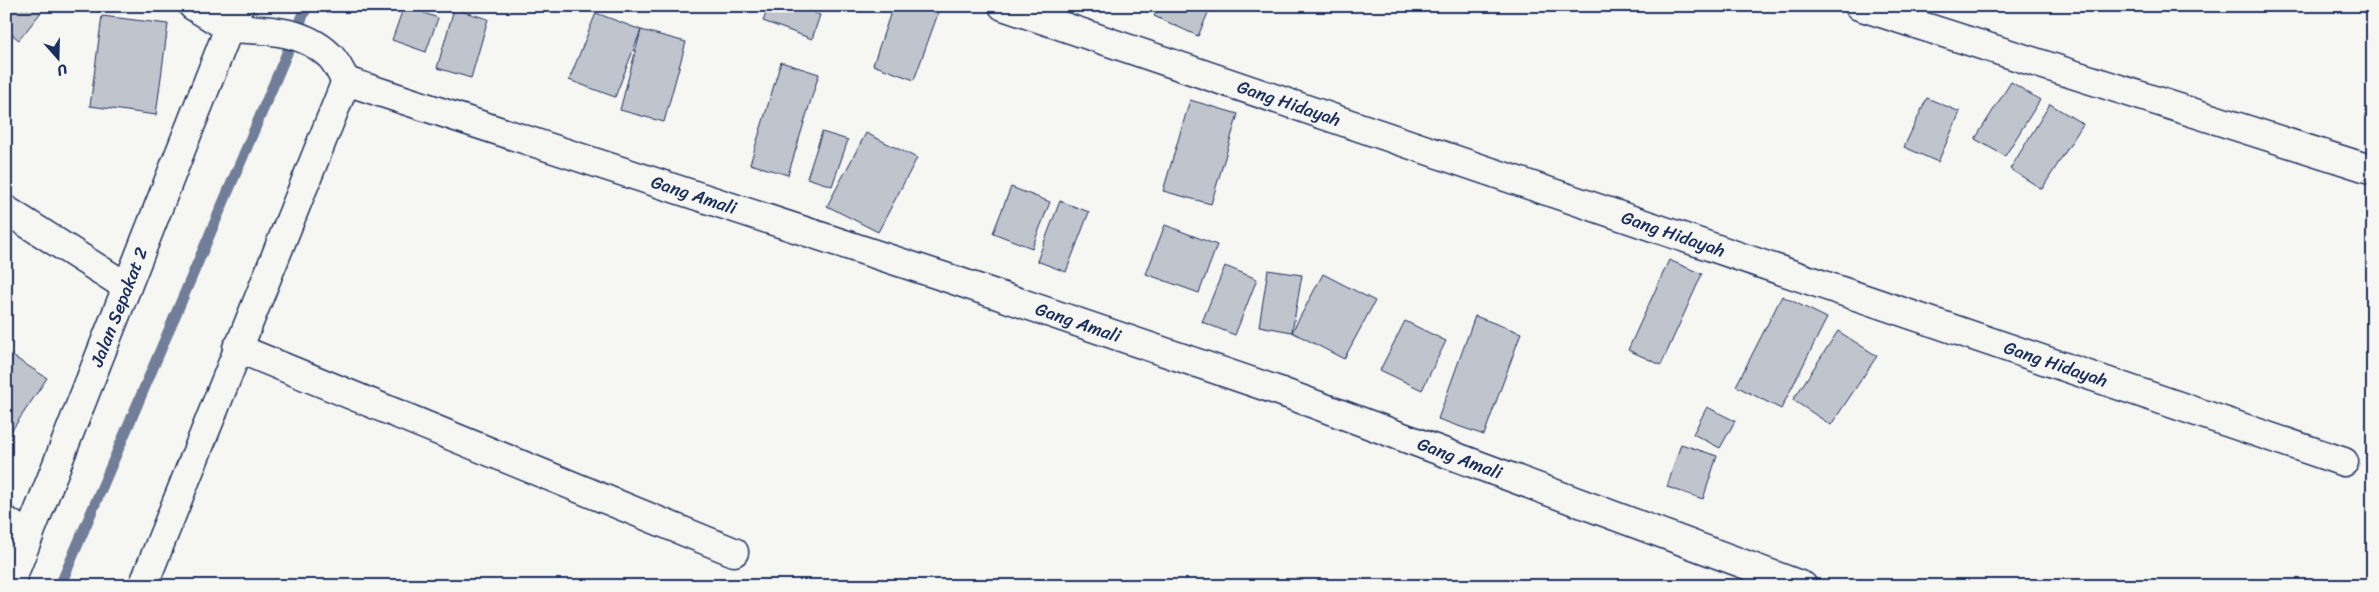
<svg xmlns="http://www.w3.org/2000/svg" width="2379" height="592" viewBox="0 0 2379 592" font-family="Sriracha,sans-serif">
<rect width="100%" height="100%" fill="#f6f6f2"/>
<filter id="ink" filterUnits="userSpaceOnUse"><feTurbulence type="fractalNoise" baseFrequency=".02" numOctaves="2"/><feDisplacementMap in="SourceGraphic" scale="10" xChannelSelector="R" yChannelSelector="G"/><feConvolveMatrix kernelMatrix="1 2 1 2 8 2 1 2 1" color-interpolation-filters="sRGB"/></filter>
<g filter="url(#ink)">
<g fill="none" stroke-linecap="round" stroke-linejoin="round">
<path stroke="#717e99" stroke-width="11" d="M 60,586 L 307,6"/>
</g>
<path fill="#c0c4cd" stroke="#1b2f5e" d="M 6,6 L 46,6 L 19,40 L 6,30 Z
M 404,6 L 438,18 L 426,52 L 392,40 Z
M 769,6 L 796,6 L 820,15 L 812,39 L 763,21 Z
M 893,6 L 940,8 L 914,80 L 873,65 Z
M 1159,6 L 1211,6 L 1198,36 L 1154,16 Z
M 454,9 L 488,19 L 471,78 L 437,68 Z
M 596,13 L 641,30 L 615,97 L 569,80 Z
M 102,16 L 168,24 L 156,115 L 90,106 Z
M 641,30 L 686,42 L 664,122 L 620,110 Z
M 781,62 L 819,74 L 788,175 L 750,164 Z
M 2011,82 L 2040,100 L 2005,156 L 1975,139 Z
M 1927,98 L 1960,112 L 1938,162 L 1904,147 Z
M 1190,100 L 1238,114 L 1211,204 L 1163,191 Z
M 2050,104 L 2083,124 L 2042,189 L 2010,169 Z
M 822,132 L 848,140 L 832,186 L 807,178 Z
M 866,133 L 917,158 L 878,232 L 827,206 Z
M 1011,187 L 1050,202 L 1032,248 L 993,233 Z
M 1060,201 L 1089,212 L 1066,272 L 1037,261 Z
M 1165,225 L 1217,245 L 1199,293 L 1146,274 Z
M 1669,260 L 1702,274 L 1661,365 L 1628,350 Z
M 1225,266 L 1257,279 L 1235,335 L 1202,322 Z
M 1268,270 L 1302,275 L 1292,332 L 1259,326 Z
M 1323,274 L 1375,301 L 1344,359 L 1292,332 Z
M 1782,296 L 1827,318 L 1781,409 L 1736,386 Z
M 1475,316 L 1521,333 L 1484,435 L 1438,419 Z
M 1405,321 L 1446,341 L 1422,390 L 1380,370 Z
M 1838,331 L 1877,356 L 1831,425 L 1793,400 Z
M 6,352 L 47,378 L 6,439 Z
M 1707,407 L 1735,421 L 1720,448 L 1693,434 Z
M 1681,444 L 1717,456 L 1703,499 L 1667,487 Z"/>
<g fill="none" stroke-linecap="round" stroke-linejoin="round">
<defs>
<g id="street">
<path d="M 239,6 L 229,28 C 264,30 302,29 329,55 C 336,61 341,73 346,81"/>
<path id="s1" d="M 1003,6 L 2344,462"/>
<path d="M 1859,6 L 2373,170"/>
<path id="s2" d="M 346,81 L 951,279 L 1279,391 L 1803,586"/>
<path d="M 6,210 L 127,287"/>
<path d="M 237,348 L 734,552"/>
<path d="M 6,521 L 29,536"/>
<path d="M 143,586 L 346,81"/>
</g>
<g id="secondary">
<path id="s3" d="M 9,586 L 229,28 L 193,6"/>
</g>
</defs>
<use href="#street" stroke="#1b2f5e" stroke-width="31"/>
<use href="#secondary" stroke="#1b2f5e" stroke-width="31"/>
<use href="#street" stroke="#f6f6f2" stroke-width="28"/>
<use href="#secondary" stroke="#f6f6f2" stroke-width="28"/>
</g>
</g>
<g text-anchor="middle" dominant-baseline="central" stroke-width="4" stroke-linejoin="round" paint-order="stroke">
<g font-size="18" fill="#1b2f5e" stroke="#f6f6f2">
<text stroke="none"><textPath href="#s1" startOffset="302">Gang Hidayah</textPath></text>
<text stroke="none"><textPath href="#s2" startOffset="366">Gang Amali</textPath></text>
<text stroke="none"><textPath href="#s1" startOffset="708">Gang Hidayah</textPath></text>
<text stroke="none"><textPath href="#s3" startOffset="300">Jalan Sepakat 2</textPath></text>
<text stroke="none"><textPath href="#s2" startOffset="771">Gang Amali</textPath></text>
<text stroke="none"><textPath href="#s1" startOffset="1112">Gang Hidayah</textPath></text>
<text stroke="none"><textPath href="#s2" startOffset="1176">Gang Amali</textPath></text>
</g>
</g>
<rect width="2379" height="592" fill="none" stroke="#f6f6f2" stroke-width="25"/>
<rect x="12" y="12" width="2354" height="567" fill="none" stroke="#1b2f5e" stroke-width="2" filter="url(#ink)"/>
<g transform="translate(58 58) rotate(160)" stroke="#f6f6f2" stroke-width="4" paint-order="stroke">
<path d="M0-4L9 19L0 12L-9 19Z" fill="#1b2f5e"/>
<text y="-8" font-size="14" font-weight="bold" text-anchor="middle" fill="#1b2f5e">U</text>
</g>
</svg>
